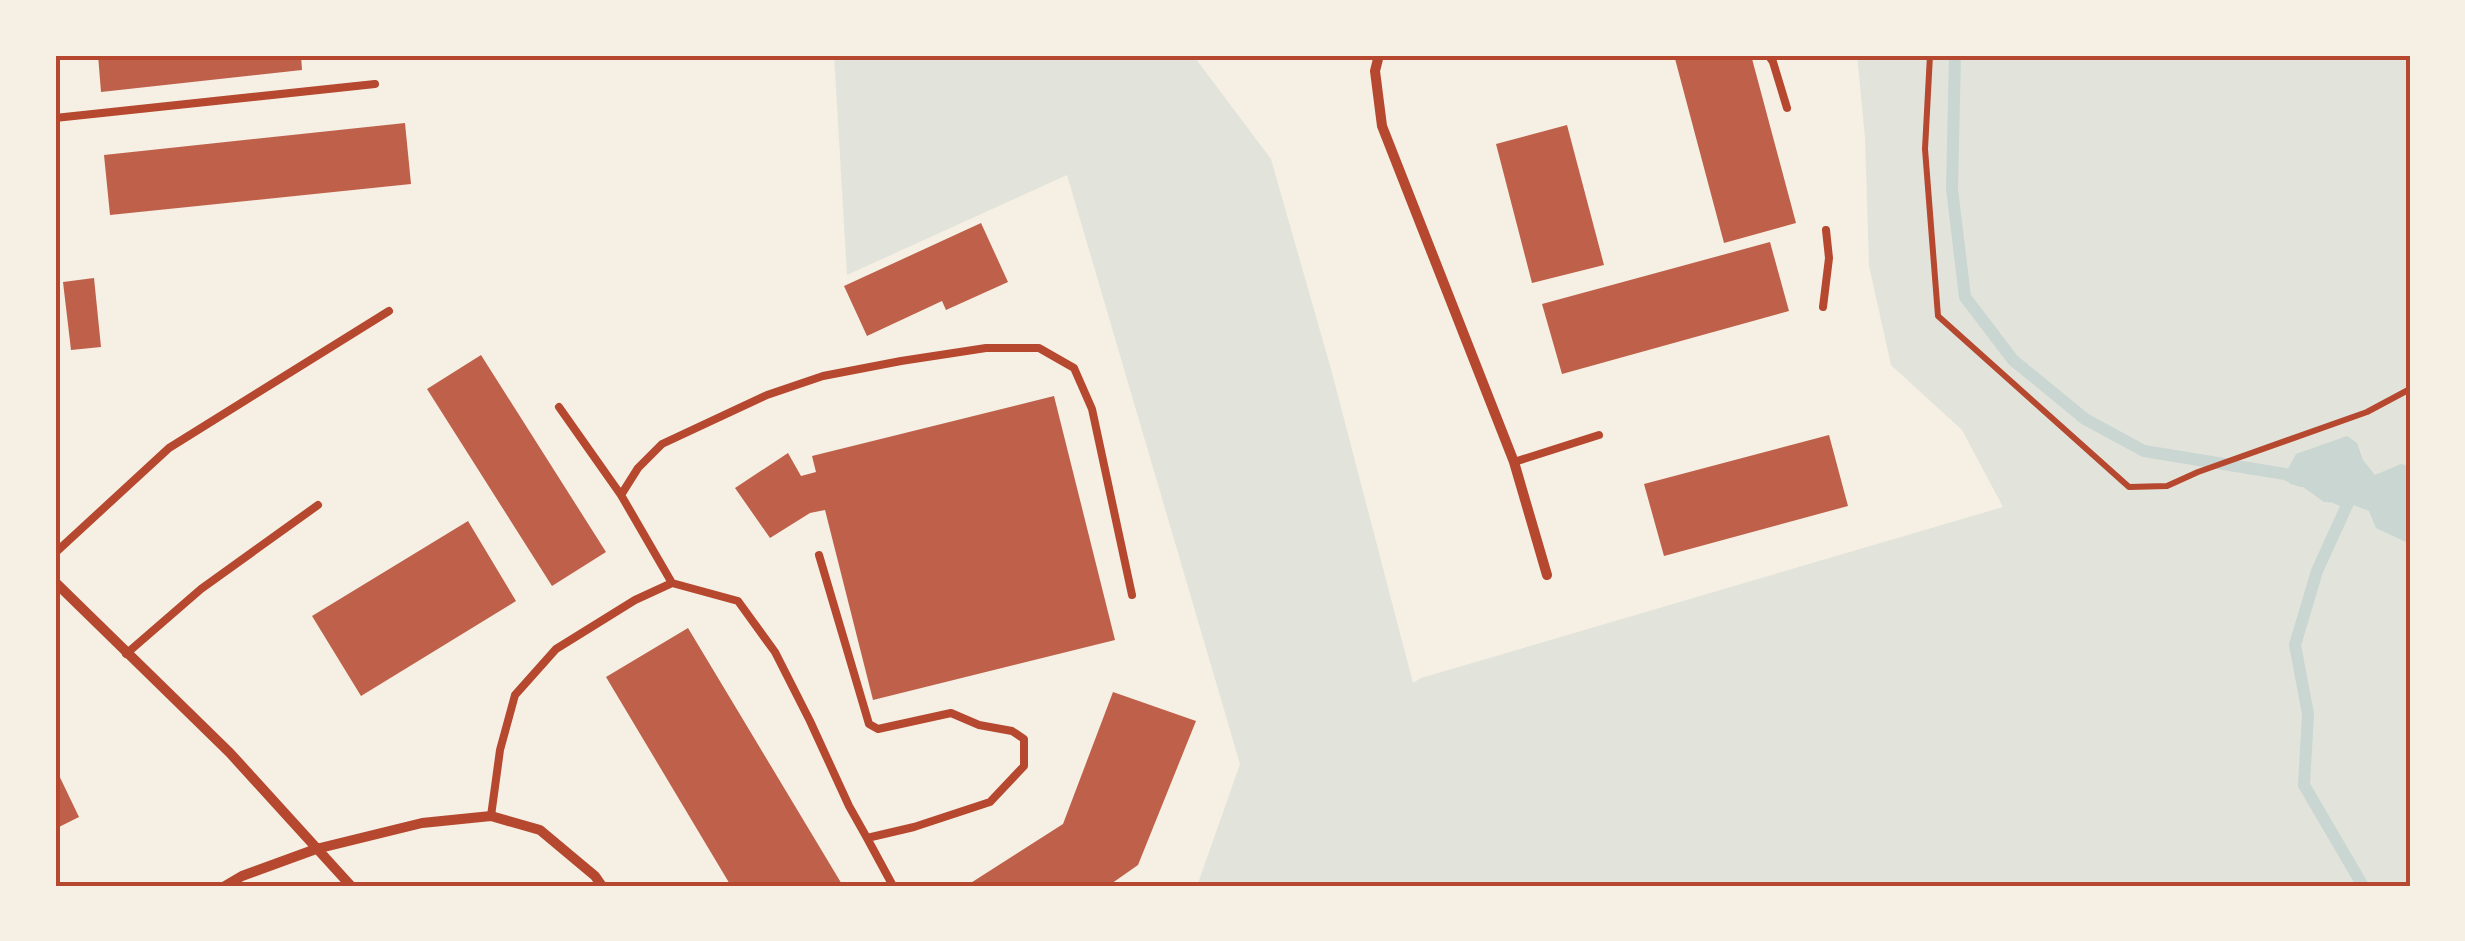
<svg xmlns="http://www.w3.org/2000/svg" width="2465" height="941" viewBox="0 0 2465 941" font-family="Arial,sans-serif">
<rect width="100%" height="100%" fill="#f6efe4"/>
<path fill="#e2e4dc" d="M 834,55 L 1193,55 L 1271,159 L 1331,369 L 1413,683 L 1421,678 L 2003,507 L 1962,430 L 1891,365 L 1869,266 L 1865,138 L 1857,55 L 2410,55 L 2410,886 L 1197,886 L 1240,764 L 1067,175 L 847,275 Z"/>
<path fill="#c9d6d2" d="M 2347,436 L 2357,443 L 2363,460 L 2375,475 L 2401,464 L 2410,466 L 2410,544 L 2376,528 L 2369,511 L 2348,503 L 2324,502 L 2303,487 L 2290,484 L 2285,474 L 2296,454 Z"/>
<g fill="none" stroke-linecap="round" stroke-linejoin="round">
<path stroke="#c9d6d2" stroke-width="12" d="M 1955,55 L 1952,189 L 1965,297 L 2013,360 L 2085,419 L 2144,451 L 2285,474 L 2301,481
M 2332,496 L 2348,503 L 2317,571 L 2295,645 L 2308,714 L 2304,785 L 2363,886"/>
</g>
<path fill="#bf614a" d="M 98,55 L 301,55 L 302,70 L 101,92 Z
M 1674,55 L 1751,55 L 1796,223 L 1724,243 Z
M 405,123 L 411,184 L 110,215 L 104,155 Z
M 1567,125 L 1604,265 L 1532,283 L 1496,144 Z
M 981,223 L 1008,282 L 946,310 L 942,301 L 867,336 L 844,286 Z
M 1770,242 L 1789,311 L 1562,374 L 1542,304 Z
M 94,278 L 101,347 L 71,350 L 63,282 Z
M 481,355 L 606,552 L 552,586 L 427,389 Z
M 1054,396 L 1115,640 L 873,700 L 825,510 L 810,513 L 770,538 L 735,488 L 788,453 L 801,476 L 816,472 L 812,456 Z
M 1829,435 L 1848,506 L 1664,556 L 1644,484 Z
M 468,521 L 516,601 L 361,696 L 312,616 Z
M 688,628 L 843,886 L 731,886 L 606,677 Z
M 1113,692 L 1196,721 L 1138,865 L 1108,886 L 966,886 L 1063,824 Z
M 55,767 L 79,817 L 55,829 Z"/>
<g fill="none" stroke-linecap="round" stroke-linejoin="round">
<path stroke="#b5482f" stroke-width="6" d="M 1930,55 L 1925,149 L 1938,316 L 2129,487 L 2167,486 L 2198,472 L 2367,412 L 2410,389"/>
<path stroke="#b5482f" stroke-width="8" d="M 1768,55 L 1773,62 L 1787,108
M 55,118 L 375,84
M 1823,307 L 1829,258 L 1826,230
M 559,407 L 621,495 L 672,583
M 1514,462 L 1599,435
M 621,495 L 638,468 L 662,444 L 767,395 L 823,376 L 901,361 L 986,348 L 1039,348 L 1074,368 L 1092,409 L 1132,595
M 55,553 L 169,448 L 389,311
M 126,654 L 201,589 L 318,505
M 491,816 L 500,750 L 515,695 L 556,649 L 635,600 L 672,583 L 738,601 L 775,652 L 810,721 L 849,806 L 867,838 L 914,827 L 990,802 L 1024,766 L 1024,739 L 1012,731 L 979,725 L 951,713 L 878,729 L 869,724 L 819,555
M 867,838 L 893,886"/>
<path stroke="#b5482f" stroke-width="10" d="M 1379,55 L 1375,71 L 1382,126 L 1514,462 L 1547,575
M 55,582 L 230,753 L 351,886
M 225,886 L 242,876 L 316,849 L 422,823 L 491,816 L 540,830 L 595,876 L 602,886"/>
</g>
<rect width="2465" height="941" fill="none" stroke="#f6efe4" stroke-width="115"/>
<rect x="58" y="58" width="2350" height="826" fill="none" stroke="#b5482f" stroke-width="4"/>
</svg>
